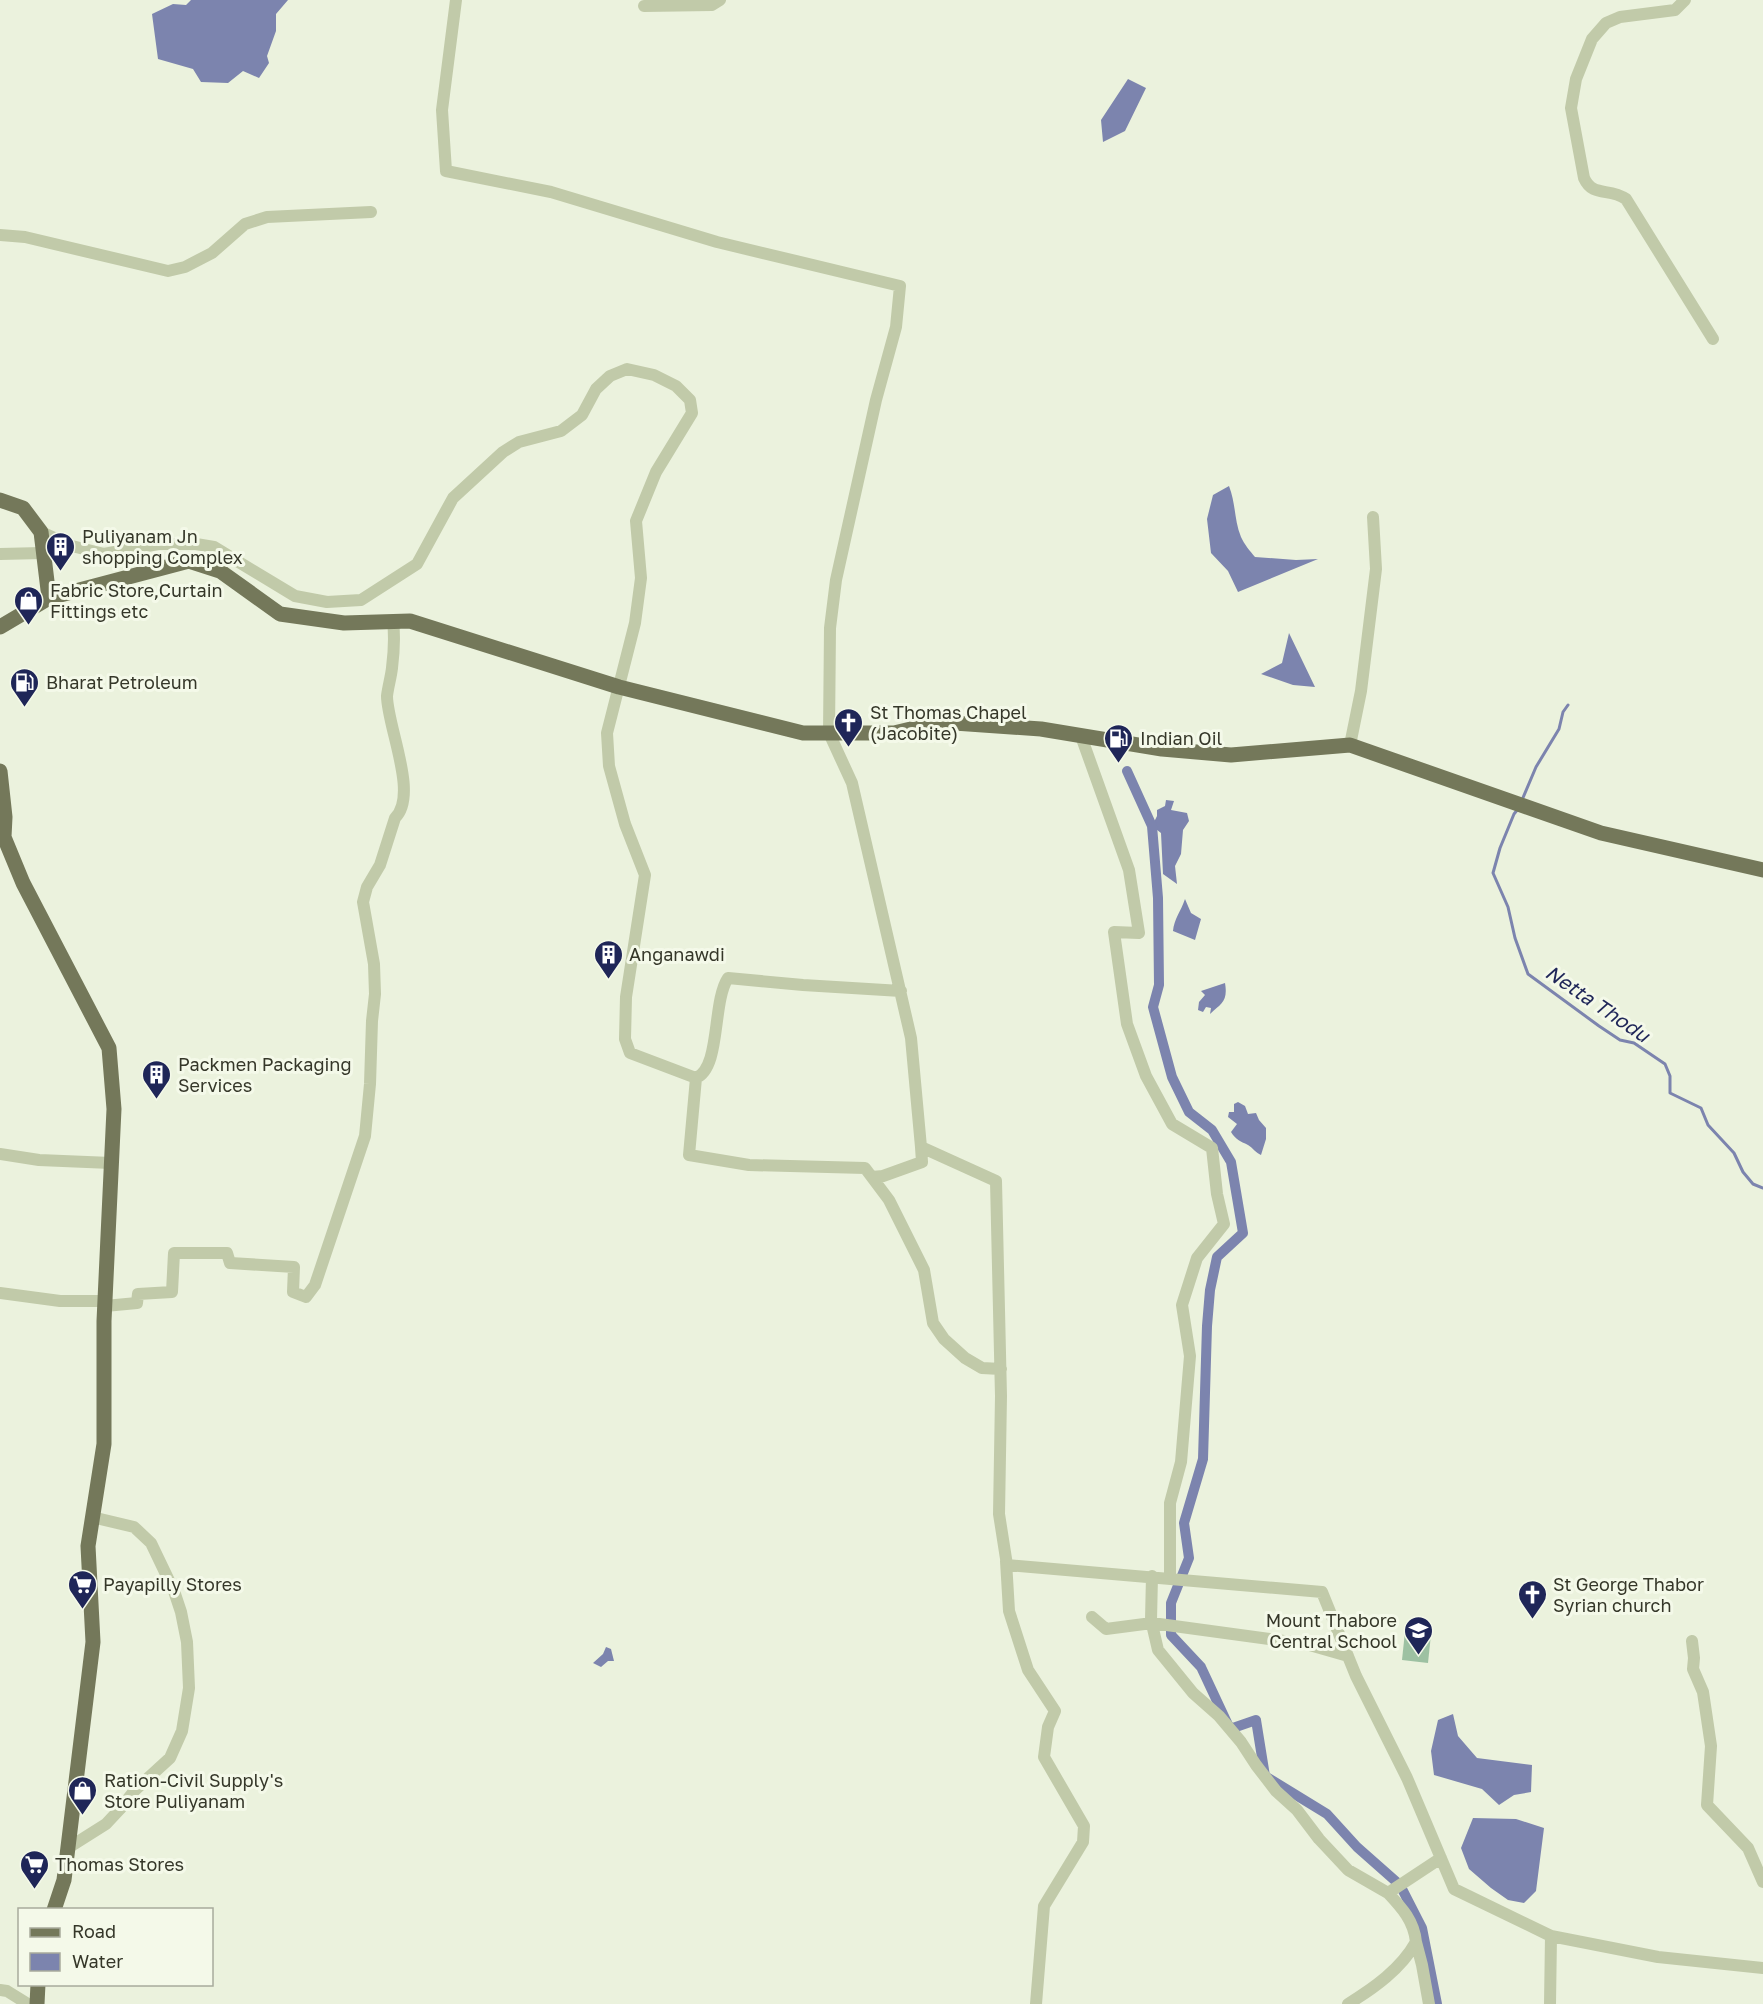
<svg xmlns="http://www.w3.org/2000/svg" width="1763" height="2004" viewBox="0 0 1763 2004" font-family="'Golos Text',sans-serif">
<rect width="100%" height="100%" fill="#ebf2dd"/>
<path fill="#9dc1a2" d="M 1406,1622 L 1432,1625 L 1428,1663 L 1402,1660 Z"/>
<path fill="#7c84ae" d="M 191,0 L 288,0 L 276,14 L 276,31 L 267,56 L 269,63 L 259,78 L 243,71 L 228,83 L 201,82 L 193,69 L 158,59 L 152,14 L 173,4 L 186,5 Z
M 1128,79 L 1146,88 L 1125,131 L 1103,142 L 1101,120 Z
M 1229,486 C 1236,504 1234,520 1241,537 C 1244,544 1250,551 1255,557 L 1296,560 L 1318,559 L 1238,592 L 1228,571 L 1211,553 L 1207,519 L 1213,495 Z
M 1289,633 L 1315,687 L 1293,685 L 1261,674 L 1282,663 Z
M 1166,800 L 1174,801 L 1171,810 L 1187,813 L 1189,821 L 1183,830 L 1181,854 L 1175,866 L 1177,884 L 1163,874 L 1161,833 L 1152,826 L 1157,816 L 1157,810 L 1165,806 Z
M 1185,899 L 1191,913 L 1201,919 L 1195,940 L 1173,931 C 1174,919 1181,911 1185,899 Z
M 1225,983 C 1228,1001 1222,1003 1210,1014 L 1211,1008 L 1206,1007 L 1203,1012 L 1198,1010 L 1199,1002 L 1205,995 L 1201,991 Z
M 1238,1102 L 1245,1106 L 1248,1114 L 1256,1113 L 1259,1120 L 1266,1128 L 1266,1139 L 1261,1155 C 1256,1153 1253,1148 1248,1145 C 1240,1141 1236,1140 1231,1132 L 1237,1124 L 1228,1117 L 1229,1112 L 1234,1112 L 1234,1104 Z
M 606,1647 L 611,1649 L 614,1661 L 608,1661 L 601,1667 L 593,1663 L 603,1654 Z
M 1453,1714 L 1458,1736 L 1477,1758 L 1532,1765 L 1531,1792 L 1514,1795 L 1499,1805 L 1482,1789 L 1434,1775 L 1431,1751 L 1438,1720 Z
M 1473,1818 L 1516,1819 L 1544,1828 L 1536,1891 L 1524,1903 L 1508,1900 L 1491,1888 L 1469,1869 L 1461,1848 Z"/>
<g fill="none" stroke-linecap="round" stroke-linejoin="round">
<path stroke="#7c84ae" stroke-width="3" d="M 1522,800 L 1536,767 L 1559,729 L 1563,712 L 1568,705
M 1518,809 L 1514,814 L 1500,848 L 1493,873 L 1508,907 L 1515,938 L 1528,974 L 1599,1026 L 1620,1040 L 1634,1043 L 1665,1064 L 1670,1076 L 1670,1093 L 1701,1108 L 1708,1125 L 1734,1153 L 1743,1172 L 1753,1184 L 1763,1188"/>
<path stroke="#7c84ae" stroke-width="10" d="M 1127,771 L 1152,826 L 1158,898 L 1159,985 L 1153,1007 L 1172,1077 L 1189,1112 L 1212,1130 L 1231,1162 L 1243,1233 L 1217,1257 L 1210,1290 L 1207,1326 L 1203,1459 L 1184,1523 L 1189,1558 L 1171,1603 L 1171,1635 L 1201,1667 L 1230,1729 L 1256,1720 L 1265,1776 L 1327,1814 L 1357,1847 L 1400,1885 L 1422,1928 L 1437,2004"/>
<path stroke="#c1caa9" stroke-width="12" d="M 456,0 L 442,110 L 446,171 L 551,192 L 717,242 L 900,286 L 896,327 L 876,400 L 836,580 L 830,628 L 829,733 L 852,783 L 911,1038 L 921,1147 L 996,1181 L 1001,1396 L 999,1514 L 1007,1565 L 1322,1592 L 1356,1676 L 1407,1778 L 1454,1889 L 1551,1936 L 1658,1957 L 1763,1968
M 1685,0 L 1675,10 L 1620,17 L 1606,23 L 1592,39 L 1576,79 L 1571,108 L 1584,178 C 1593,198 1609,187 1626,199 L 1713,339
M 644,6 L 712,5 L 720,0
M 0,235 L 25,237 L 168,271 L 185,267 L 212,253 L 245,224 L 267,217 L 371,212
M 41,532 L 72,546 L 104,554 L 158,544 L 196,544 L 214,547 L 295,596 L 327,602 L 361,600 L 417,564 L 453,498 L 503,452 L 519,442 L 561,431 L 582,415 L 596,389 L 610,376 L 627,369 L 654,375 L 676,386 L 690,400 L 692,413 L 656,472 L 636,521 L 641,578 L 635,623 L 607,733 L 609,766 L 625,824 L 645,875 L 626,997 L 625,1039 L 630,1053 L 696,1078 L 689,1155 L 749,1165 L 865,1168 L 889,1200 L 924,1270 L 933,1323 L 944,1339 L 965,1358 L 982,1368 L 1001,1369
M 0,554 L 42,553
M 1081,736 L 1129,870 L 1139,933 L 1114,932 L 1127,1024 L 1146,1076 L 1172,1124 L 1212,1148 L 1217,1194 L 1224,1224 L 1197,1258 L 1182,1305 L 1190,1356 L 1181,1462 L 1170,1503 L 1170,1578
M 1350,745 L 1361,691 L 1376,569 L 1373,517
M 696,1078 C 721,1068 712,1002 728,978 L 803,985 L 901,991
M 0,1154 L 39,1160 L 111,1163
M 872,1177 L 883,1176 L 922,1162 L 921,1147
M 0,1293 L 60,1301 L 105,1301
M 105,1306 L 137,1303 L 138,1294 L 172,1292 L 174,1253 L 227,1253 L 230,1263 L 294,1267 L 293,1292 L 306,1297 L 315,1285 L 365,1136 L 370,1084 L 372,1021 L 375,994 L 374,964 L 363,902 L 367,887 L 380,865 L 395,818 C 419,795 387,726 387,696 C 388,687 391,677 392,668 C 394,652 395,638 393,621
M 1006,1561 L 1009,1611 L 1028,1670 L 1055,1711 L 1048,1727 L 1044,1757 L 1084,1826 L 1083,1842 L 1044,1906 L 1036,2004
M 1152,1576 L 1151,1620 L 1158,1650 L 1193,1693 L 1219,1716 L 1241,1742 L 1256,1765 L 1276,1791 L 1297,1810 L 1319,1839 L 1348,1870 L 1388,1893 L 1441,1858
M 1092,1617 L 1106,1629 L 1152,1623 L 1306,1644 L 1348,1656
M 1692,1641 L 1694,1658 L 1693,1669 L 1703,1692 L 1711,1746 L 1707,1805 L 1748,1848 L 1763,1882
M 68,1848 L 106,1824 L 120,1809 L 135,1790 L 170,1758 L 182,1731 L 189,1688 L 187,1642 L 181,1612 L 174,1591 L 151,1543 L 134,1527 L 92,1517
M 1416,1942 L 1422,1965 L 1429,2004
M 0,1990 L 7,1991 L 28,2004
M 1348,2004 C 1374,1988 1401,1969 1416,1942 C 1414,1921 1402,1908 1388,1893
M 1550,2004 L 1551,1936"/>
<path stroke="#74785a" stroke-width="15" d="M 0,500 L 23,508 L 41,532 L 49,598
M 0,627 L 49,598 L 189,561 L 220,571 L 280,614 L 344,623 L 410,621 L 619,687 L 803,733 L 894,733 L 940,722 L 1041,729 L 1162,749 L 1231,755 L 1350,745 L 1601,833 L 1763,870
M 0,771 L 5,817 L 4,837 L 23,883 L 109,1048 L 114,1109 L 104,1321 L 104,1444 L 88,1546 L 93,1642 L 64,1880 L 54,1910
M 37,2004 L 38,1984"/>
</g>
<defs>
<symbol id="building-pin" viewBox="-11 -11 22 30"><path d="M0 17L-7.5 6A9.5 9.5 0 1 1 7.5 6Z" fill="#1f2658" stroke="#f4f9e9"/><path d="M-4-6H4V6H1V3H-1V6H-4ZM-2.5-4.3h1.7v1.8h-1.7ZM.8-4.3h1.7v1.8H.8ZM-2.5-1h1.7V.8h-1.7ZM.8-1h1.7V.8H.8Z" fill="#fff"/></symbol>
<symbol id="shop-pin" viewBox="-11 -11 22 30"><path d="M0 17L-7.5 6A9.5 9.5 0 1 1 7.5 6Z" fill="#1f2658" stroke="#f4f9e9"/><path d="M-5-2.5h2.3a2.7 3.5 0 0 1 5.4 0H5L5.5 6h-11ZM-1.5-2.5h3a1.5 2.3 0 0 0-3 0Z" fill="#fff"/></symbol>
<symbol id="fuel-pin" viewBox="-11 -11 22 30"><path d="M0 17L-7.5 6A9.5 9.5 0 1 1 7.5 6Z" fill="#1f2658" stroke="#f4f9e9"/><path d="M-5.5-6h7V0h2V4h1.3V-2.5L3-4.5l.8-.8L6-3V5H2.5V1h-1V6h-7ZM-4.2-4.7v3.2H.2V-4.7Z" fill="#fff"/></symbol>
<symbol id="church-pin" viewBox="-11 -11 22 30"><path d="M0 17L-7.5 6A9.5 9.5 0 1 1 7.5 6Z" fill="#1f2658" stroke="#f4f9e9"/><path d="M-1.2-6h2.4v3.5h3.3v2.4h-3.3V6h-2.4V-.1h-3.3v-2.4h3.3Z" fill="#fff"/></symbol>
<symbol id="supermarket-pin" viewBox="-11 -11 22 30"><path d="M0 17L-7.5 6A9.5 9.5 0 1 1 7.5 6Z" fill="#1f2658" stroke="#f4f9e9"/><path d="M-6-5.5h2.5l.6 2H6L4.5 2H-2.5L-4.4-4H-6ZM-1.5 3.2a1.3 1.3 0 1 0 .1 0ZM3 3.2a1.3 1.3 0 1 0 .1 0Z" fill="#fff"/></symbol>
<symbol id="school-pin" viewBox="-11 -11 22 30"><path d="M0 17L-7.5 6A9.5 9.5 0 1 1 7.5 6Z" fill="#1f2658" stroke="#f4f9e9"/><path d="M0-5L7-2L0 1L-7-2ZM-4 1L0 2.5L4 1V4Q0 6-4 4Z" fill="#fff"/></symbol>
</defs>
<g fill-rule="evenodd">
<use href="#building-pin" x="44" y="530" width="33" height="45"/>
<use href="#shop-pin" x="12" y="584" width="33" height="45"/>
<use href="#fuel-pin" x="8" y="666" width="33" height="45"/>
<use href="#church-pin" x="832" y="706" width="33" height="45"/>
<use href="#fuel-pin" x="1102" y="722" width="33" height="45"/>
<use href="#building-pin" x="592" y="938" width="33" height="45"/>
<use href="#building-pin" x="140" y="1058" width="33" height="45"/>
<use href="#supermarket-pin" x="66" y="1568" width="33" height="45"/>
<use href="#church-pin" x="1516" y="1578" width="33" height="45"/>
<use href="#school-pin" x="1402" y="1614" width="33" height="45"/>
<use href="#shop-pin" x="66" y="1774" width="33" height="45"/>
<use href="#supermarket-pin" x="18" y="1848" width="33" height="45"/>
</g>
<g text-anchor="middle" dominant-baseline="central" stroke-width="6" stroke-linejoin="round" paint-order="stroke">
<g font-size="18" fill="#353729" stroke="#f4f9e9" text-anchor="start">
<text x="82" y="536">Puliyanam Jn<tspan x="82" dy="21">shopping Complex</tspan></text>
<text x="50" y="590">Fabric Store,Curtain<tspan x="50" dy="21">Fittings etc</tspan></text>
<text x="46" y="682">Bharat Petroleum</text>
<text x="870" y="712">St Thomas Chapel<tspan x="870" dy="21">(Jacobite)</tspan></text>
<text x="1140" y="738">Indian Oil</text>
<text x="629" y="954">Anganawdi</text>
<text x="178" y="1064">Packmen Packaging<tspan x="178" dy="21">Services</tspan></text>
<text x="103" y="1584">Payapilly Stores</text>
<text x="1553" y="1584">St George Thabor<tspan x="1553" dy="21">Syrian church</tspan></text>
<text x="1397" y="1620" text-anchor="end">Mount Thabore<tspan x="1397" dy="21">Central School</tspan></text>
<text x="104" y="1780">Ration-Civil Supply's<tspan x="104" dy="21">Store Puliyanam</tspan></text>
<text x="55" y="1864">Thomas Stores</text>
</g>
<g font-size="20" font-style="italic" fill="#1f2658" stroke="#f4f9e9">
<text transform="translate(1598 1003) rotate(34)">Netta Thodu</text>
</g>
</g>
<rect x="18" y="1908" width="195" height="78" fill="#f4f9e9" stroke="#a8ab9c" stroke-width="1.5"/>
<rect x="30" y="1928" width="30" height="9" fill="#74785a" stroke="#a8ab9c" stroke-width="1.5"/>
<text x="72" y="1938" font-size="18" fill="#353729">Road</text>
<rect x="30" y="1953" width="30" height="18" fill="#7c84ae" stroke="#a8ab9c" stroke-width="1.5"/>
<text x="72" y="1968" font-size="18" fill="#353729">Water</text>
</svg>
